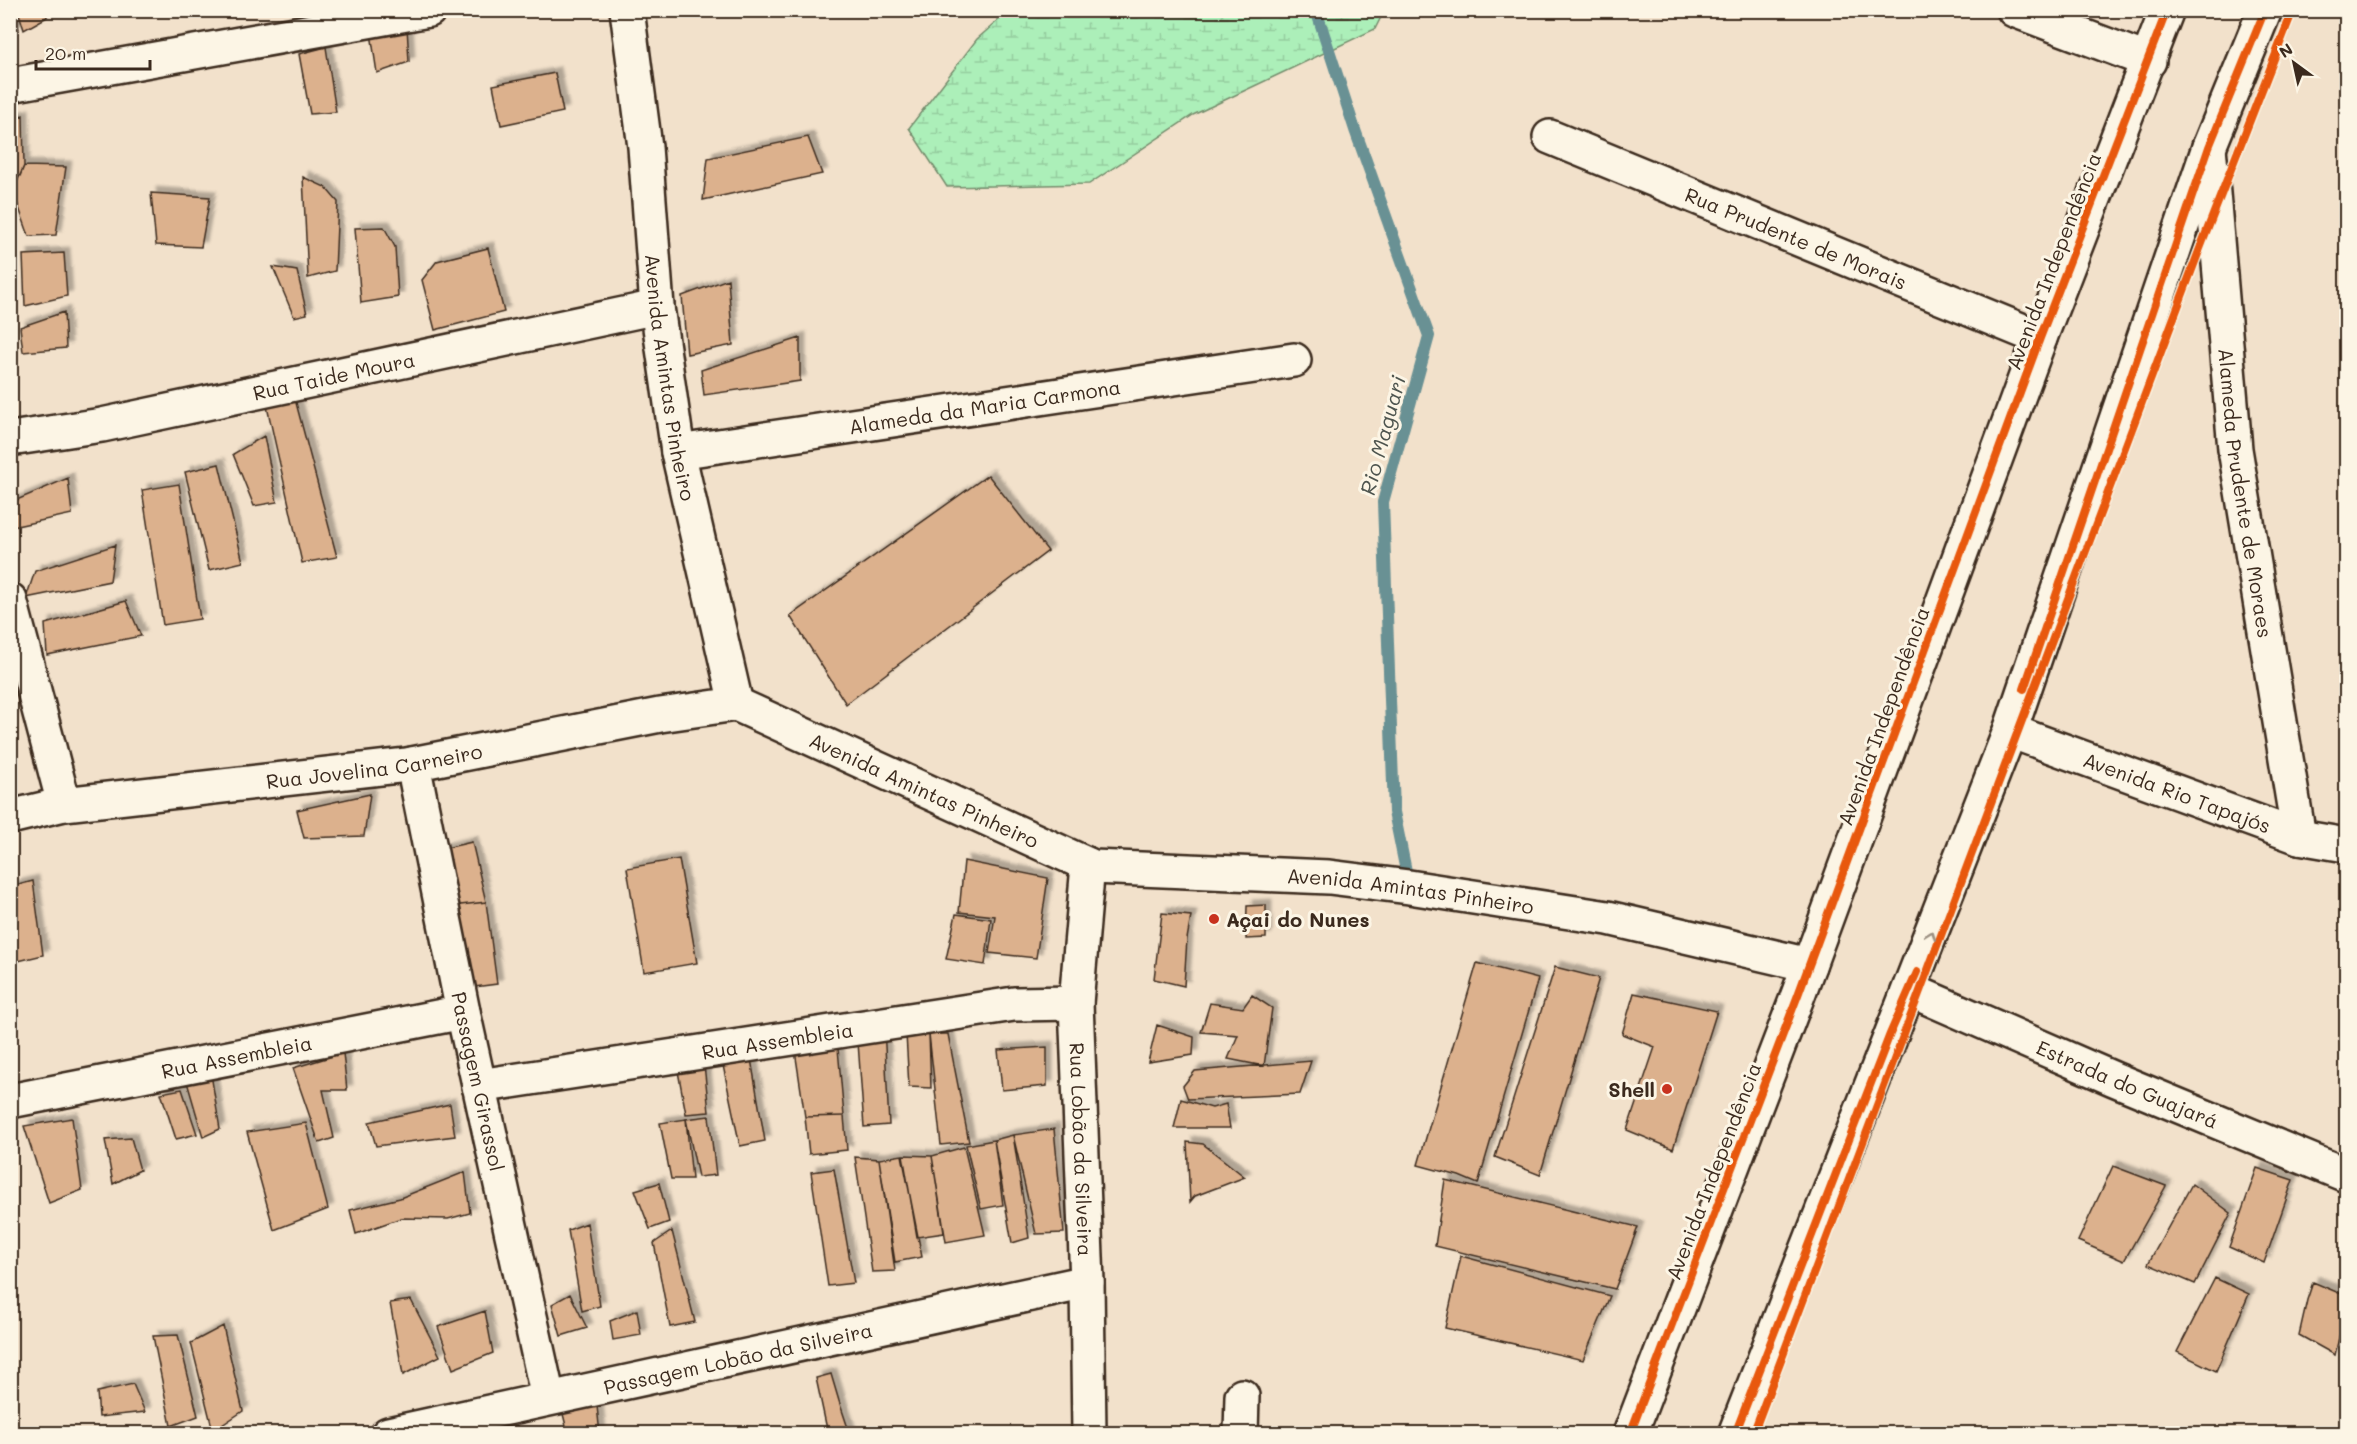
<svg xmlns="http://www.w3.org/2000/svg" width="2357" height="1444" viewBox="0 0 2357 1444" font-family="Mali,sans-serif">
<defs>
<pattern id="wetland-marsh" width="20" height="14" patternUnits="userSpaceOnUse" patternTransform="scale(1.5)"><rect width="20" height="14" fill="#acefb9"/><path d="M1 5h8M5 5V1M11 12h8M15 12V8" fill="none" stroke="#95cd9f"/></pattern>
<filter id="shadow"><feDropShadow dx="5.5" dy="-5.5" stdDeviation="1.5" flood-color="#0004"/></filter>
</defs>
<rect width="100%" height="100%" fill="#f2e1cb"/>
<filter id="ink" filterUnits="userSpaceOnUse"><feTurbulence type="fractalNoise" baseFrequency=".0167" numOctaves="2"/><feDisplacementMap in="SourceGraphic" scale="12" xChannelSelector="R" yChannelSelector="G"/><feConvolveMatrix kernelMatrix="1 2 1 2 8 2 1 2 1" color-interpolation-filters="sRGB"/></filter>
<g filter="url(#ink)">
<path fill="url(#wetland-marsh)" stroke="#748c6c" stroke-width="1.5" d="M 1009,11 L 1009,10 L 1384,11 L 1375,29 L 1193,115 L 1089,184 L 947,187 L 909,128 L 977,39 Z"/>
<g fill="none" stroke-linecap="round" stroke-linejoin="round">
<path stroke="#699194" stroke-width="12" d="M 1316,10 L 1355,130 L 1429,336 L 1383,502 L 1394,812 L 1409,886"/>
</g>
<path fill="#dcb18d" stroke="#3b2a1e" stroke-width="1.5" filter="url(#shadow)" d="M 10,10 L 12,10 L 19,29 L 10,32 Z
M 18,10 L 46,10 L 47,17 L 24,30 Z
M 407,26 L 409,62 L 377,73 L 371,33 Z
M 326,47 L 336,112 L 310,114 L 299,54 Z
M 555,73 L 563,112 L 501,125 L 493,85 Z
M 23,115 L 24,166 L 20,176 L 10,178 L 10,119 Z
M 808,137 L 822,174 L 703,200 L 708,158 Z
M 24,166 L 66,167 L 56,235 L 29,236 L 13,191 Z
M 303,177 L 325,187 L 338,202 L 335,271 L 308,278 Z
M 151,193 L 210,197 L 201,247 L 156,245 Z
M 384,227 L 395,247 L 398,297 L 361,303 L 355,228 Z
M 488,248 L 504,312 L 435,330 L 422,280 L 437,261 Z
M 64,253 L 67,296 L 25,306 L 23,255 Z
M 273,267 L 297,271 L 307,314 L 294,317 Z
M 728,279 L 733,345 L 687,354 L 682,296 Z
M 64,312 L 66,348 L 23,352 L 20,327 Z
M 800,338 L 800,381 L 704,395 L 701,370 Z
M 295,399 L 337,557 L 302,563 L 266,402 Z
M 264,436 L 277,502 L 254,506 L 233,454 Z
M 219,464 L 243,562 L 209,570 L 185,472 Z
M 988,475 L 1048,551 L 846,704 L 790,616 Z
M 68,478 L 72,514 L 12,527 L 12,502 Z
M 179,484 L 200,619 L 163,625 L 142,490 Z
M 115,545 L 110,581 L 26,598 L 35,571 Z
M 126,601 L 141,636 L 47,655 L 45,624 Z
M 370,794 L 364,836 L 304,838 L 297,810 Z
M 472,842 L 486,902 L 452,906 L 441,849 Z
M 679,859 L 697,963 L 644,972 L 627,868 Z
M 964,861 L 1048,878 L 1036,958 L 989,953 L 995,916 L 959,912 Z
M 33,881 L 43,955 L 10,963 L 10,887 Z
M 486,902 L 497,984 L 467,988 L 452,906 Z
M 1266,905 L 1266,938 L 1246,939 L 1247,906 Z
M 1162,913 L 1191,916 L 1187,939 L 1184,986 L 1154,979 Z
M 956,914 L 991,919 L 985,965 L 946,959 Z
M 1477,963 L 1538,979 L 1478,1184 L 1459,1176 L 1418,1165 Z
M 1555,967 L 1599,978 L 1540,1175 L 1495,1157 Z
M 1634,993 L 1717,1011 L 1673,1149 L 1627,1130 L 1655,1047 L 1622,1034 Z
M 1252,995 L 1272,1008 L 1264,1066 L 1228,1059 L 1238,1035 L 1201,1032 L 1210,1003 L 1243,1008 Z
M 1157,1025 L 1194,1037 L 1193,1055 L 1148,1062 Z
M 884,1026 L 889,1125 L 864,1127 L 857,1028 Z
M 906,1034 L 929,1034 L 931,1088 L 909,1087 Z
M 929,1034 L 948,1034 L 969,1142 L 941,1145 Z
M 837,1037 L 844,1116 L 805,1117 L 794,1044 Z
M 702,1045 L 709,1112 L 686,1114 L 674,1050 Z
M 1047,1047 L 1047,1086 L 1002,1090 L 998,1050 Z
M 343,1053 L 347,1090 L 323,1090 L 334,1138 L 319,1143 L 293,1068 Z
M 750,1053 L 765,1141 L 740,1146 L 721,1056 Z
M 1311,1061 L 1300,1094 L 1188,1099 L 1183,1086 L 1195,1071 Z
M 211,1074 L 220,1129 L 203,1137 L 187,1082 Z
M 182,1089 L 197,1134 L 176,1139 L 161,1093 Z
M 1181,1099 L 1212,1108 L 1226,1104 L 1230,1128 L 1174,1128 Z
M 450,1104 L 455,1136 L 376,1146 L 369,1122 Z
M 709,1116 L 716,1175 L 698,1177 L 686,1119 Z
M 844,1116 L 847,1150 L 809,1154 L 805,1117 Z
M 72,1118 L 82,1190 L 49,1203 L 24,1126 Z
M 686,1119 L 692,1179 L 671,1179 L 660,1123 Z
M 306,1123 L 328,1209 L 274,1230 L 247,1132 Z
M 1054,1129 L 1064,1233 L 1036,1234 L 1013,1135 Z
M 1013,1135 L 1029,1238 L 1012,1243 L 994,1140 Z
M 131,1138 L 140,1170 L 113,1184 L 105,1140 Z
M 994,1140 L 1003,1205 L 981,1209 L 966,1145 Z
M 1187,1142 L 1203,1144 L 1245,1177 L 1195,1196 L 1190,1202 Z
M 964,1147 L 985,1235 L 946,1242 L 932,1156 Z
M 902,1155 L 922,1257 L 895,1262 L 879,1159 Z
M 903,1155 L 932,1156 L 944,1233 L 917,1237 Z
M 855,1157 L 879,1159 L 895,1271 L 872,1272 Z
M 2113,1166 L 2166,1186 L 2124,1261 L 2078,1241 Z
M 2257,1168 L 2293,1180 L 2264,1263 L 2229,1247 Z
M 834,1169 L 854,1283 L 828,1286 L 811,1172 Z
M 465,1172 L 470,1213 L 448,1219 L 401,1218 L 356,1234 L 350,1210 L 400,1198 Z
M 1445,1180 L 1638,1227 L 1615,1289 L 1435,1246 Z
M 659,1183 L 669,1222 L 650,1229 L 635,1190 Z
M 2192,1184 L 2231,1213 L 2195,1284 L 2148,1264 Z
M 587,1223 L 600,1306 L 582,1311 L 568,1230 Z
M 672,1231 L 695,1322 L 670,1327 L 654,1243 Z
M 1461,1256 L 1610,1296 L 1583,1360 L 1445,1328 Z
M 2215,1278 L 2249,1294 L 2216,1371 L 2177,1352 Z
M 2313,1282 L 2346,1296 L 2346,1307 L 2335,1355 L 2299,1335 L 2307,1300 Z
M 570,1294 L 587,1328 L 561,1336 L 552,1304 Z
M 411,1300 L 440,1356 L 403,1375 L 390,1303 Z
M 637,1310 L 641,1335 L 613,1340 L 610,1321 Z
M 485,1311 L 493,1353 L 453,1369 L 438,1327 Z
M 223,1326 L 243,1411 L 213,1431 L 191,1343 Z
M 178,1335 L 198,1416 L 171,1426 L 153,1336 Z
M 831,1374 L 839,1401 L 850,1434 L 828,1434 L 816,1378 Z
M 133,1384 L 145,1412 L 99,1417 L 97,1392 Z
M 597,1406 L 600,1434 L 568,1434 L 562,1410 Z"/>
<g fill="none" stroke-linecap="round" stroke-linejoin="round">
<defs>
<g id="minor">
<path id="s1" d="M 627,10 L 645,147 L 657,307 L 678,452 L 736,704"/>
<path d="M 2014,10 L 2149,61"/>
<path d="M 10,85 L 429,10"/>
<path id="s2" d="M 1550,137 L 2040,338"/>
<path id="s3" d="M 2209,147 L 2235,449 L 2299,837"/>
<path id="s4" d="M 10,439 L 102,425 L 657,307"/>
<path id="s5" d="M 678,452 L 1294,360"/>
<path d="M 10,600 L 64,804"/>
<path id="s6" d="M 736,704 L 1093,867 L 1329,877 L 1409,887 L 1608,918 L 1809,965"/>
<path id="s7" d="M 2010,731 L 2299,837 L 2346,845"/>
<path id="s8" d="M 413,764 L 463,1012 L 548,1398"/>
<path id="s9" d="M 10,817 L 64,804 L 407,765 L 660,715 L 736,704"/>
<path id="s10" d="M 1088,865 L 1076,1003 L 1087,1282 L 1089,1434"/>
<path id="s11" d="M 1910,990 L 2114,1079 L 2346,1175"/>
<path id="s12" d="M 479,1086 L 1014,1004 L 1076,1003"/>
<path id="s13" d="M 10,1101 L 463,1012"/>
<path id="s14" d="M 388,1434 L 1087,1282"/>
<path d="M 1241,1434 L 1242,1396"/>
</g>
<path id="major" d="M 1630,1434 L 1798,995 L 2040,338 L 2167,10
M 1735,1434 L 2010,731 L 2209,147 L 2265,10"/>
</defs>
<use href="#minor" stroke="#3b2a1e" stroke-width="38"/>
<use href="#major" stroke="#3b2a1e" stroke-width="38"/>
<use href="#minor" stroke="#fcf5e5" stroke-width="33"/>
<use href="#major" stroke="#fcf5e5" stroke-width="33"/>
<defs>
<path id="cycleway" d="M 2024,689 L 2209,147 L 2265,10
M 1630,1434 L 1798,995 L 2040,338 L 2167,10
M 1735,1434 L 1890,1034 L 1917,972
M 1753,1434 L 2199,251 L 2293,10"/>
</defs>
<use href="#cycleway" stroke="#fcf5e5" stroke-width="11"/>
<use href="#cycleway" stroke="#e8590c" stroke-width="8"/>
</g>
<defs><path id="oneway-chevron" d="M-2-3.5L2.5 0L-2 3.5" fill="none" stroke-width="1.6" stroke-linecap="round" stroke-linejoin="round" transform="scale(1.5)"/></defs>
<use stroke="#9c9082" href="#oneway-chevron" transform="translate(1931 935) rotate(-69)"/>
</g>
<g fill="#c8321e" stroke="#fcf5e5" stroke-width="2">
<circle cx="1214" cy="919" r="6"/>
<circle cx="1667" cy="1089" r="6"/>
</g>
<g text-anchor="middle" dominant-baseline="central" stroke-width="6" stroke-linejoin="round" paint-order="stroke">
<g font-size="20" fill="#3b2a1e" stroke="#fcf5e5">
<text stroke="none"><textPath href="#s2" startOffset="266">Rua Prudente de Morais</textPath></text>
<text transform="translate(2053 261) rotate(-69)">Avenida Independência</text>
<text stroke="none"><textPath href="#s4" startOffset="330">Rua Taide Moura</textPath></text>
<text stroke="none"><textPath href="#s1" startOffset="370">Avenida Amintas Pinheiro</textPath></text>
<text stroke="none"><textPath href="#s5" startOffset="310">Alameda da Maria Carmona</textPath></text>
<text stroke="none"><textPath href="#s3" startOffset="348">Alameda Prudente de Moraes</textPath></text>
<text transform="translate(1883 716) rotate(-70)">Avenida Independência</text>
<text stroke="none"><textPath href="#s9" startOffset="368">Rua Jovelina Carneiro</textPath></text>
<text stroke="none"><textPath href="#s6" startOffset="207">Avenida Amintas Pinheiro</textPath></text>
<text stroke="none"><textPath href="#s7" startOffset="178">Avenida Rio Tapajós</textPath></text>
<text stroke="none"><textPath href="#s6" startOffset="711">Avenida Amintas Pinheiro</textPath></text>
<text stroke="none"><textPath href="#s12" startOffset="302">Rua Assembleia</textPath></text>
<text stroke="none"><textPath href="#s13" startOffset="231">Rua Assembleia</textPath></text>
<text stroke="none"><textPath href="#s8" startOffset="324">Passagem Girassol</textPath></text>
<text stroke="none"><textPath href="#s11" startOffset="237">Estrada do Guajará</textPath></text>
<text stroke="none"><textPath href="#s10" startOffset="285">Rua Lobão da Silveira</textPath></text>
<text transform="translate(1713 1171) rotate(-69)">Avenida Independência</text>
<text stroke="none"><textPath href="#s14" startOffset="358">Passagem Lobão da Silveira</textPath></text>
</g>
<g font-size="20" font-weight="bold" fill="#3b2a1e" stroke="#fcf5e5" text-anchor="start">
<text x="1226" y="919">Açai do Nunes</text>
<text x="1655" y="1089" text-anchor="end">Shell</text>
</g>
<g font-size="21" font-style="italic" fill="#4e554f" stroke="#fcf5e5">
<text transform="translate(1382 435) rotate(-75)">Rio Maguari</text>
</g>
</g>
<rect width="2357" height="1444" fill="none" stroke="#fcf5e5" stroke-width="36"/>
<rect x="18" y="18" width="2321" height="1408" fill="none" stroke="#3b2a1e" stroke-width="2" filter="url(#ink)"/>
<g transform="translate(2294 63) rotate(327)" stroke="#fcf5e5" stroke-width="4.5" paint-order="stroke">
<path d="M0-4.5L10 22L0 15L-10 22Z" fill="#3b2a1e"/>
<text y="-9" font-size="16" font-weight="bold" text-anchor="middle" fill="#3b2a1e">N</text>
</g>
<path d="M36 60v9h114v-9" fill="none" stroke="#3b2a1e" stroke-width="3"/>
<text x="45" y="60" font-size="18" fill="#3b2a1e" stroke="#fcf5e5" stroke-width="4.5" paint-order="stroke">20 m</text>
</svg>
